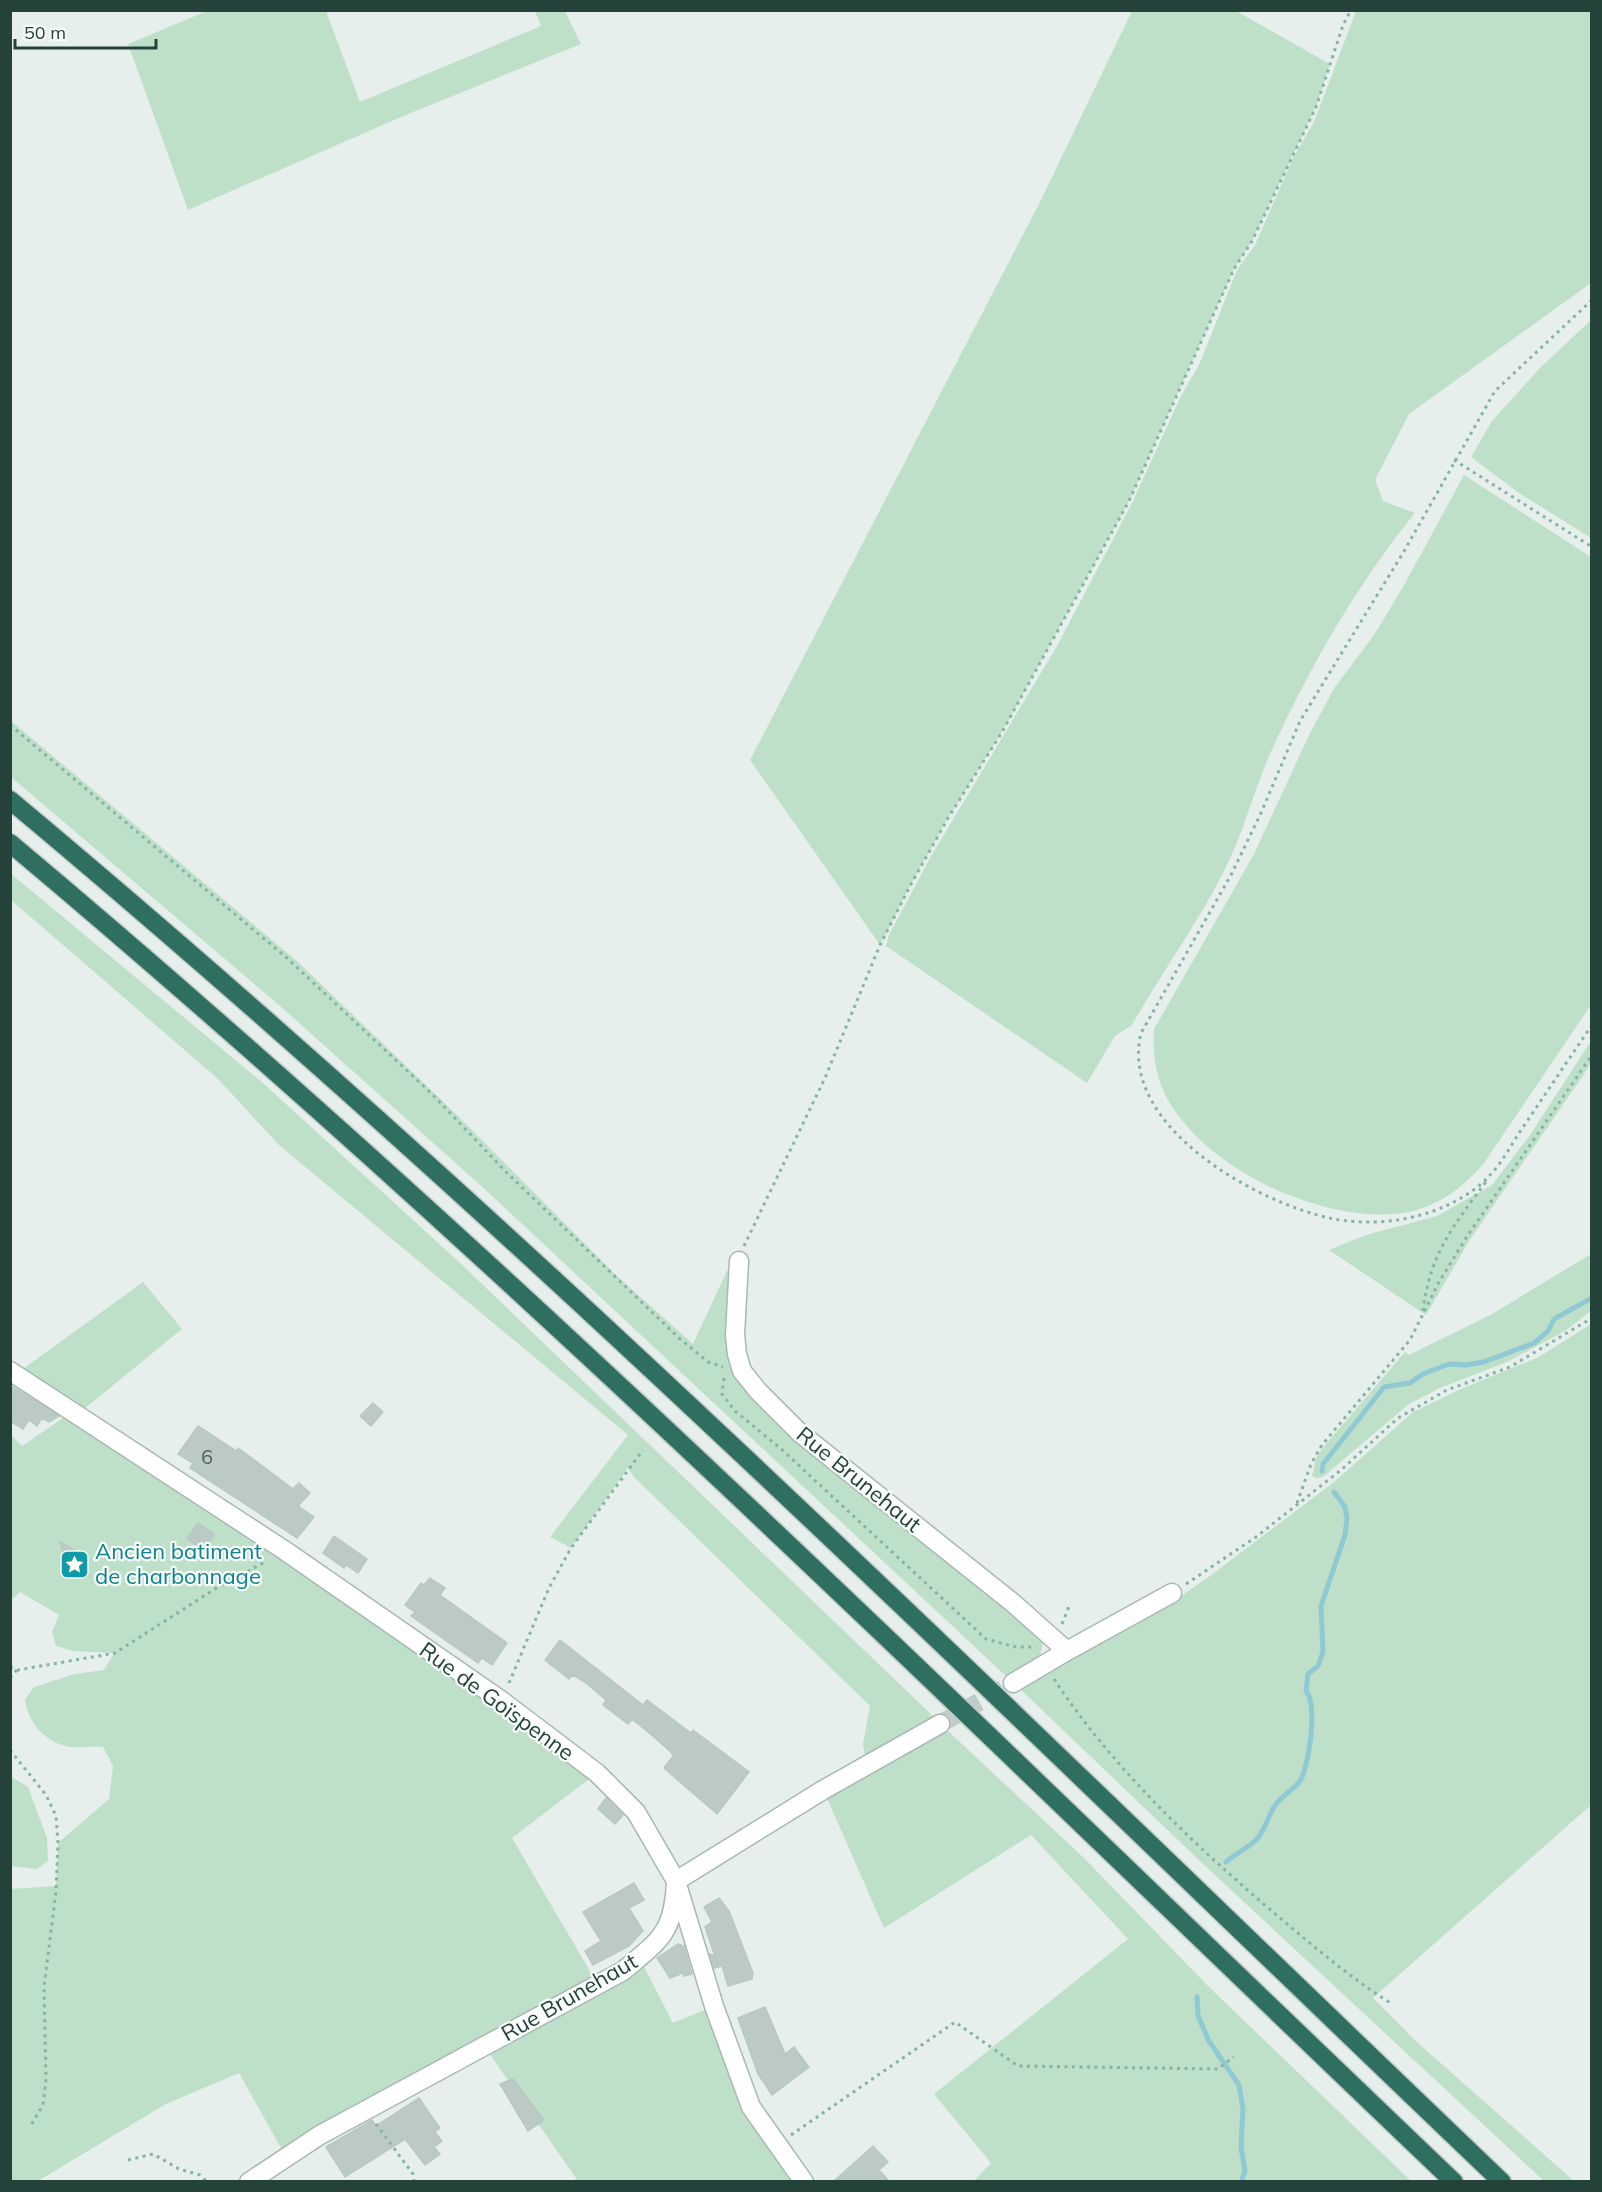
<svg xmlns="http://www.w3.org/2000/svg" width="1602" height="2192" viewBox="0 0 1602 2192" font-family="Mulish,sans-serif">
<rect width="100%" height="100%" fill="#e6efeb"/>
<path fill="#bfe0c8" d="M 207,11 L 326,11 L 360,102 L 541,26 L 535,11 L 565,11 L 581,44 L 408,114 L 188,210 L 128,44 Z
M 1132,11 L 1236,11 L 1330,64 L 1316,107 L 1252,241 L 1234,269 L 1129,501 L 1002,732 L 948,818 L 910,886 L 880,945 L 750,760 L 1040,202 Z
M 1356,11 L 1591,11 L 1591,283 L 1409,414 L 1375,480 L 1383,501 L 1415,513 C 1357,584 1308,670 1270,754 C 1253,792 1244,832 1225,869 C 1198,923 1162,972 1132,1025 L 1115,1036 L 1087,1083 L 886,946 L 889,935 L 930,858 L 1057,646 L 1131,505 L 1181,396 L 1199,365 L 1237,270 L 1255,245 L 1293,158 L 1314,122 Z
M 1591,320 L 1591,538 L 1519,493 L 1471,457 L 1492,421 L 1539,369 Z
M 1464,475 L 1591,557 L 1591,1005 L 1484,1163 C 1463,1187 1441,1205 1409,1212 C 1328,1227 1208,1171 1168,1100 C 1156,1079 1152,1053 1154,1029 L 1254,854 L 1310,733 L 1335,687 L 1374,635 L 1403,587 Z
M 10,720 L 297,961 L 458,1116 L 617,1276 L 693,1344 L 733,1258 L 741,1381 L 783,1430 L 1043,1641 L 1040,1658 L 1007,1677 L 489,1193 L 279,1005 L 11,777 Z
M 10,873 L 263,1083 L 458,1261 L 935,1718 L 865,1757 L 863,1744 L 870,1706 L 634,1477 L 628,1468 L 571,1548 L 550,1537 L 628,1435 L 280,1146 L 217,1078 L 11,900 Z
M 1591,1041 L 1591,1064 L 1469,1241 L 1426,1315 L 1329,1250 L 1366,1235 L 1437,1216 L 1492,1185 L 1530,1135 Z
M 1591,1254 L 1591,1311 L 1565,1331 L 1507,1362 L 1440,1388 L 1409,1404 L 1323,1477 L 1316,1478 L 1312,1476 L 1316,1458 L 1325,1445 L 1405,1352 L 1409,1355 L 1492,1314 Z
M 143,1282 L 182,1329 L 78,1414 L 597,1773 L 512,1838 L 598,1985 L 639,1957 L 673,2023 L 714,2006 L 732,2059 L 804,2181 L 578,2181 L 484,2046 L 286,2157 L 239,2073 L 166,2104 L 38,2181 L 11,2181 L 11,1889 L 56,1886 L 58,1843 L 109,1799 L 113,1766 L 103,1747 C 92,1746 81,1748 70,1747 C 46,1743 28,1723 25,1700 L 34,1687 L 75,1674 L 104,1670 L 114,1653 L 73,1651 L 56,1646 L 52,1632 L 59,1615 L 20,1592 L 11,1600 L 10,1434 L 22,1446 L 72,1412 L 16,1374 Z
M 1591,1324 L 1591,1805 L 1373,1998 L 1418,2043 L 1574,2181 L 1544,2181 L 1202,1863 L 1019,1688 L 1171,1603 L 1210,1576 L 1334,1482 L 1413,1412 L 1461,1389 L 1539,1357 Z
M 947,1730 L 1085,1859 L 1209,1987 L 1411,2181 L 974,2181 L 991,2163 L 934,2094 L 1128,1939 L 1031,1835 L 884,1928 L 826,1796 Z
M 10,1776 L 28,1787 L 47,1838 L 48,1861 L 37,1869 L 11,1866 Z"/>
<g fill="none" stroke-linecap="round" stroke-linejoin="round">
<path stroke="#8ec9d4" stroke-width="5" d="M 1322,1471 L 1323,1464 L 1331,1454 L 1384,1387 L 1410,1383 L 1423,1374 L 1449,1364 L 1465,1365 L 1484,1362 L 1534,1343 L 1548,1331 L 1554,1319 L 1592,1298
M 1226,1862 C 1235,1854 1248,1848 1256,1840 C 1264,1832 1268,1817 1274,1807 C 1281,1795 1294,1790 1300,1781 C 1309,1766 1318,1705 1306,1691 L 1308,1674 L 1318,1666 L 1323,1652 L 1321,1606 L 1345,1535 L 1347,1519 L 1345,1507 L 1334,1492
M 1197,1997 L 1198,2016 L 1209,2041 L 1239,2085 L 1243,2109 L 1241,2147 L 1245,2171 L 1241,2182"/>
</g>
<path fill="#bbcac4" stroke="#b8c9c2" stroke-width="1.5" d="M 10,1385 L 59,1416 L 49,1422 L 42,1418 L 37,1426 L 29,1420 L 23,1429 L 10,1421 Z
M 373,1403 L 383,1412 L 371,1426 L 360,1416 Z
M 198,1426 L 236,1451 L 238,1448 L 245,1453 L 293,1489 L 299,1483 L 310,1493 L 298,1506 L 314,1517 L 297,1538 L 190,1468 L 193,1463 L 178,1454 Z
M 198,1523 L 214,1534 L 204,1550 L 187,1539 Z
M 334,1536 L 367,1559 L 358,1573 L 346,1565 L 344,1568 L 323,1553 Z
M 60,1542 L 81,1554 L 69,1575 Z
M 430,1578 L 445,1588 L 440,1595 L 507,1643 L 492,1665 L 482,1658 L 478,1663 L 411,1616 L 415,1612 L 405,1605 L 421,1583 L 424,1585 Z
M 560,1640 L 643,1705 L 647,1700 L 691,1733 L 693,1730 L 749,1772 L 717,1814 L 664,1768 L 674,1755 L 654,1737 L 632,1719 L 628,1724 L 603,1705 L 606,1700 L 586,1683 L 573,1675 L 569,1679 L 545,1660 Z
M 606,1798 L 623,1815 L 615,1824 L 598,1809 Z
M 634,1883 L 644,1900 L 629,1908 L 643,1931 L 629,1946 L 593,1965 L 585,1951 L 601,1941 L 583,1912 Z
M 719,1898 L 729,1911 L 753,1973 L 752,1979 L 728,1986 L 722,1966 L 714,1968 L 710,1954 L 715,1956 L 705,1927 L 712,1922 L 704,1907 Z
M 678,1944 L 684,1946 L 692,1974 L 684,1976 L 683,1973 L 670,1978 L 657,1958 Z
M 765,2007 L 785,2054 L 794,2047 L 809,2067 L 772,2095 L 758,2074 L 738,2018 Z
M 513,2079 L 544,2120 L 528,2131 L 500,2084 Z
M 419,2098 L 440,2128 L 435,2132 L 442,2141 L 434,2147 L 440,2154 L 425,2165 L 405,2139 L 345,2177 L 326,2147 L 372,2120 L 376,2126 Z
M 873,2146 L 888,2162 L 879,2170 L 889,2181 L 834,2181 Z"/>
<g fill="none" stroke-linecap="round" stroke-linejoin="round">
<path stroke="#bfccc8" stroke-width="18" stroke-dasharray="18 9" stroke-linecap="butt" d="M 940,1724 L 1013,1683"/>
<defs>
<path id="minor" d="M 739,1261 L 735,1335 L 737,1354 L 742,1371 L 758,1391 L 800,1433 L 1013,1603 L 1067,1651 L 1172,1593
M 10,1371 L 284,1550 L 502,1701 L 597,1773 L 636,1812 L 676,1881 L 714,2006 L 751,2107 L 804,2182
M 1013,1683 L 1067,1651
M 249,2182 L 320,2135 L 623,1971 C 660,1940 674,1933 676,1881 L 823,1790 L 940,1724"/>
<path id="highway" d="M 10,800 C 531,1235 1012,1714 1502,2182
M 10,843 C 513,1265 979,1729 1454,2182"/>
</defs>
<use href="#minor" stroke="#a8b8b2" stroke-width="21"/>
<use href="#highway" stroke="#c2cac8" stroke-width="21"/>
<path stroke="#86b3a5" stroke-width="3" stroke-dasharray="3 4.5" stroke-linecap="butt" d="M 1592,300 L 1495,391 L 1403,553 L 1300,721 L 1261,813 L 1231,875 L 1141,1033 C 1118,1126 1258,1204 1334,1219 C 1373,1226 1415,1221 1450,1204 C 1464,1197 1480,1187 1490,1175 C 1502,1163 1511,1145 1521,1130 C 1545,1095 1568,1060 1592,1025
M 1454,460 L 1592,547
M 10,725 L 287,958 L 433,1095 L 506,1172 L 679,1338 L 708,1362 L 723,1367
M 744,1246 L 825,1078 L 880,945 L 910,886 L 948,818 L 1002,732 L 1129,501 L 1234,269 L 1252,241 L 1316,107 L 1343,25 L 1351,10
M 1423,1311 C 1430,1253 1454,1225 1488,1179
M 724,1378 L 722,1394 L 735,1411 L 780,1448 L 986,1639 L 1016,1647 L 1036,1647
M 1297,1503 L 1311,1464 L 1322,1445 L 1410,1340 L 1439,1282 L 1468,1235 L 1592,1055
M 1186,1584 L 1256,1537 L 1341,1470 L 1398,1418 L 1447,1390 L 1510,1367 L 1592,1318
M 1062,1624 L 1070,1604
M 10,1667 L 18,1670 L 115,1653 L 218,1587 L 267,1561
M 10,1678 L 17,1670
M 1054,1679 C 1112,1767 1193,1844 1273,1912 C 1312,1945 1349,1977 1392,2004
M 509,1683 L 549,1588 L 571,1548 L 643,1450
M 10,1750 L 46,1795 L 56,1816 L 58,1843 L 56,1891 L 44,1987 L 46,2079 L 43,2105 L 31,2125
M 376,2124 L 413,2174 L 414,2182
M 791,2135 L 955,2022 L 1018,2066 L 1218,2069 L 1234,2057
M 128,2160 L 153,2154 L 179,2169 L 200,2175 L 207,2182"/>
<use href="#minor" stroke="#fff" stroke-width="18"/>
<use href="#highway" stroke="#2f6f62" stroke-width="18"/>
</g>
<defs>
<symbol id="sight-square" viewBox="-11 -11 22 22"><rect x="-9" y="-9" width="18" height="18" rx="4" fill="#0f9aa8" stroke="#f7fbf9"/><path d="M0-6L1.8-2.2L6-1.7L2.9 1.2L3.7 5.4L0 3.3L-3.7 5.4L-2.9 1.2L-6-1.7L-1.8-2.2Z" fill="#fff"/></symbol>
</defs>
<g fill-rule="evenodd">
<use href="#sight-square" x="58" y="1548" width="33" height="33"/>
</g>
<g text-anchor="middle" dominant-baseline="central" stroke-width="4.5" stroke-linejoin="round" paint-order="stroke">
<g font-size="20" fill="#4a645c">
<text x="207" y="1456">6</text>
</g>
<g font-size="22" fill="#24423a" stroke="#f7fbf9">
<text transform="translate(859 1479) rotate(39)">Rue Brunehaut</text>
<text transform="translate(497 1701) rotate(36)">Rue de Goïspenne</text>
<text transform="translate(569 1997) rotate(-30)">Rue Brunehaut</text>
</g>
<g font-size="22" fill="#0d838f" stroke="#f7fbf9" text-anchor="start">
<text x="95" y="1551">Ancien batiment<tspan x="95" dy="25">de charbonnage</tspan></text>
</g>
</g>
<rect width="1602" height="2192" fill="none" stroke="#24423a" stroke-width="24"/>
<path d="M15 39v9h141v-9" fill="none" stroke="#24423a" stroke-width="3"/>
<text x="24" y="39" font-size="18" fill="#24423a" stroke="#f7fbf9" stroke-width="4.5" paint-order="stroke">50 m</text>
</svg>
